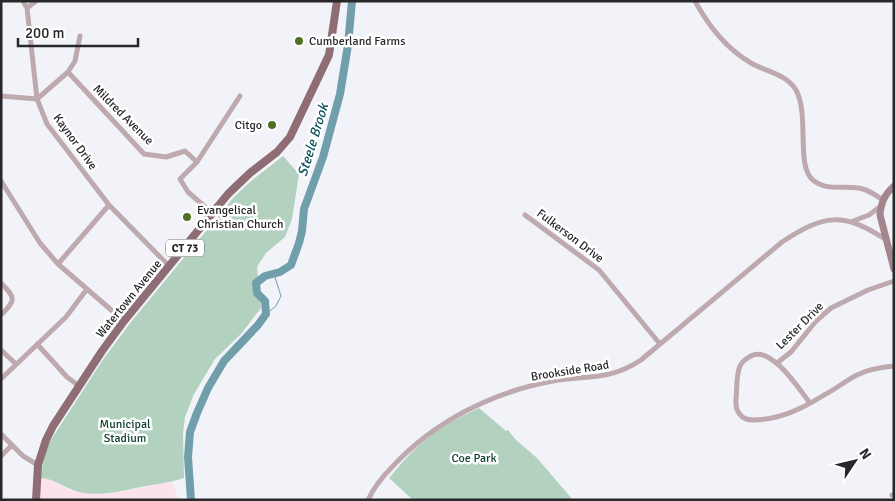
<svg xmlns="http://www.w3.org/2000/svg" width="895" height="501" viewBox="0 0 895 501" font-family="Signika,sans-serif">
<rect width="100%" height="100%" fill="#f2f3f9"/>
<path fill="#fbe2eb" d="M 40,478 L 47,478 L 70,490 L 85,493 L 105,494 L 172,482 L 179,500 L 40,500 Z"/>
<path fill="#b2d1bf" d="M 283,156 L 299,174 L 292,219 L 285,237 L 266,253 L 257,267 L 261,308 L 241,334 L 215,359 L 194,394 L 185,417 L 183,434 L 184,478 C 171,482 159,484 146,486 C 125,490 105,496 84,493 C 68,491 55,478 40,478 L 47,446 L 102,361 L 131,322 L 234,197 L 251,181 Z
M 479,408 L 506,431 L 508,430 L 515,439 L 537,458 L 573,500 L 413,500 L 389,478 C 401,464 413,449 428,438 C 443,425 461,417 479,408 Z"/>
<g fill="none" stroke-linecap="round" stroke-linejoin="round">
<path stroke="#709fab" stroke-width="1" d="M 266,314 L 276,306 L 281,296 L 274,274"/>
<path stroke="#709fab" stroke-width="8" d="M 191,500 L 188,457 L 190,432 L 197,413 L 208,388 L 224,361 L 258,325 L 266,314 L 265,301 L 257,293 L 256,283 L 265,276 L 280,272 L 291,265 L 299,243 L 302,231 L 304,209 L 323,157 L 340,94 L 348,45 L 352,1"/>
<path stroke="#beaaae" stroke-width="5" d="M 23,1 L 27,8 L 37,99 L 47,124 L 109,205 L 170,267
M 695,1 C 708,25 727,49 751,63 C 767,72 786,74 796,90 C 810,116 795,168 814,181 C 829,192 847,184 863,189 C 870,191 877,196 883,200
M 27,8 L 36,1
M 68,72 L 144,154 L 166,157 L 185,151 L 197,162
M 1,96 L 37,99 L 68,72 L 75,61 L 80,36
M 1,181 L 40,243 L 58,264 L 124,321
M 212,213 L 188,192 L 180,179 L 197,162 L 240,96
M 525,215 L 599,270 L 660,344
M 853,221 L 869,215 L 881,206
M 58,264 L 109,205
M 1,283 C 16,298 16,300 1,315
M 37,344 L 67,377 L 79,386
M 1,350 L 16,364
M 777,363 L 791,352 L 816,321 L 831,308 L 868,290 L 894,281
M 1,379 L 66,317 L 87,289
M 810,403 C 799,389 771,345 751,356 C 746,359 743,360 740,366 C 736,375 737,390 736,400 C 735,411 741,420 753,420 C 779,420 802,409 824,395 C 836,389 845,381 857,375 C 869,369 880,367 894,366
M 1,434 L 23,456 L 38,465
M 1,456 L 12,445
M 892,495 L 894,495
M 368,500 C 374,487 383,476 393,466 C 435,421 493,392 553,381 C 588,375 609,381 641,360 L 782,242 C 824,214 843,212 885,239"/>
<path stroke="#a3868d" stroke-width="7" d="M 894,186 C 885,194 881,202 880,215 L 894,269"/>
<path stroke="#8f6d75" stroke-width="8" d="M 36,500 L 38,465 L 46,440 L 53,426 L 102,351 L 124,321 L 228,194 L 250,173 L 277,152 L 290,137 L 329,55 L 337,1"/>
</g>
<g fill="#506e24" stroke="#fff" stroke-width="2">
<circle cx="299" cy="41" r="5"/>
<circle cx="272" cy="125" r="5"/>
<circle cx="187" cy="217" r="5"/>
</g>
<g text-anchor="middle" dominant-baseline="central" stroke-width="5" stroke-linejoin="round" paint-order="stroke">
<rect fill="#fff" stroke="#68686a" stroke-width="1" x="166" y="239.5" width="38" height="17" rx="4"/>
<g font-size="11" font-weight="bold" fill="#28282a">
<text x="185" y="248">CT 73</text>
</g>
<g font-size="12" fill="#28282a" stroke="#fff" text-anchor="start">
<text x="309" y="41">Cumberland Farms</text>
<text x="262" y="125" text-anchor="end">Citgo</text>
<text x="197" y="210">Evangelical<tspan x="197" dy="14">Christian Church</tspan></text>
</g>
<g font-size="12" fill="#28282a" stroke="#fff">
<text transform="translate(123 115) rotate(45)">Mildred Avenue</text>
<text transform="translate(75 142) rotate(54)">Kaynor Drive</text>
<text transform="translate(570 236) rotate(37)">Fulkerson Drive</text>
<text transform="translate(129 299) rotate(-51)">Watertown Avenue</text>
<text transform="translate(800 326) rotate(-45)">Lester Drive</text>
<text transform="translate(570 371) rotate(-9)">Brookside Road</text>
</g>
<g font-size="12" fill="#093e28" stroke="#fff">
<text x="125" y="424">Municipal<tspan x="125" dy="14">Stadium</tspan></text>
<text x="474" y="458">Coe Park</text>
</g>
<g font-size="14" font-style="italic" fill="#09505d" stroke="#fff">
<text transform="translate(313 140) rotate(-73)">Steele Brook</text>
</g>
</g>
<rect width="895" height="501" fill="none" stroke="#28282a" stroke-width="5"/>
<g transform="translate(855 461) rotate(55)" stroke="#ffffff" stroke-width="4" paint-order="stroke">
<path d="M0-4L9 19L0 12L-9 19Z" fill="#28282a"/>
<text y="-8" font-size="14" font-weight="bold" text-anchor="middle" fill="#28282a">N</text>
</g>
<path d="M18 38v8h120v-8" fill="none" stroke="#28282a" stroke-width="2.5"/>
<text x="25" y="38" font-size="15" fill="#28282a" stroke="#ffffff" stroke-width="4" paint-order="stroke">200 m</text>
</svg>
